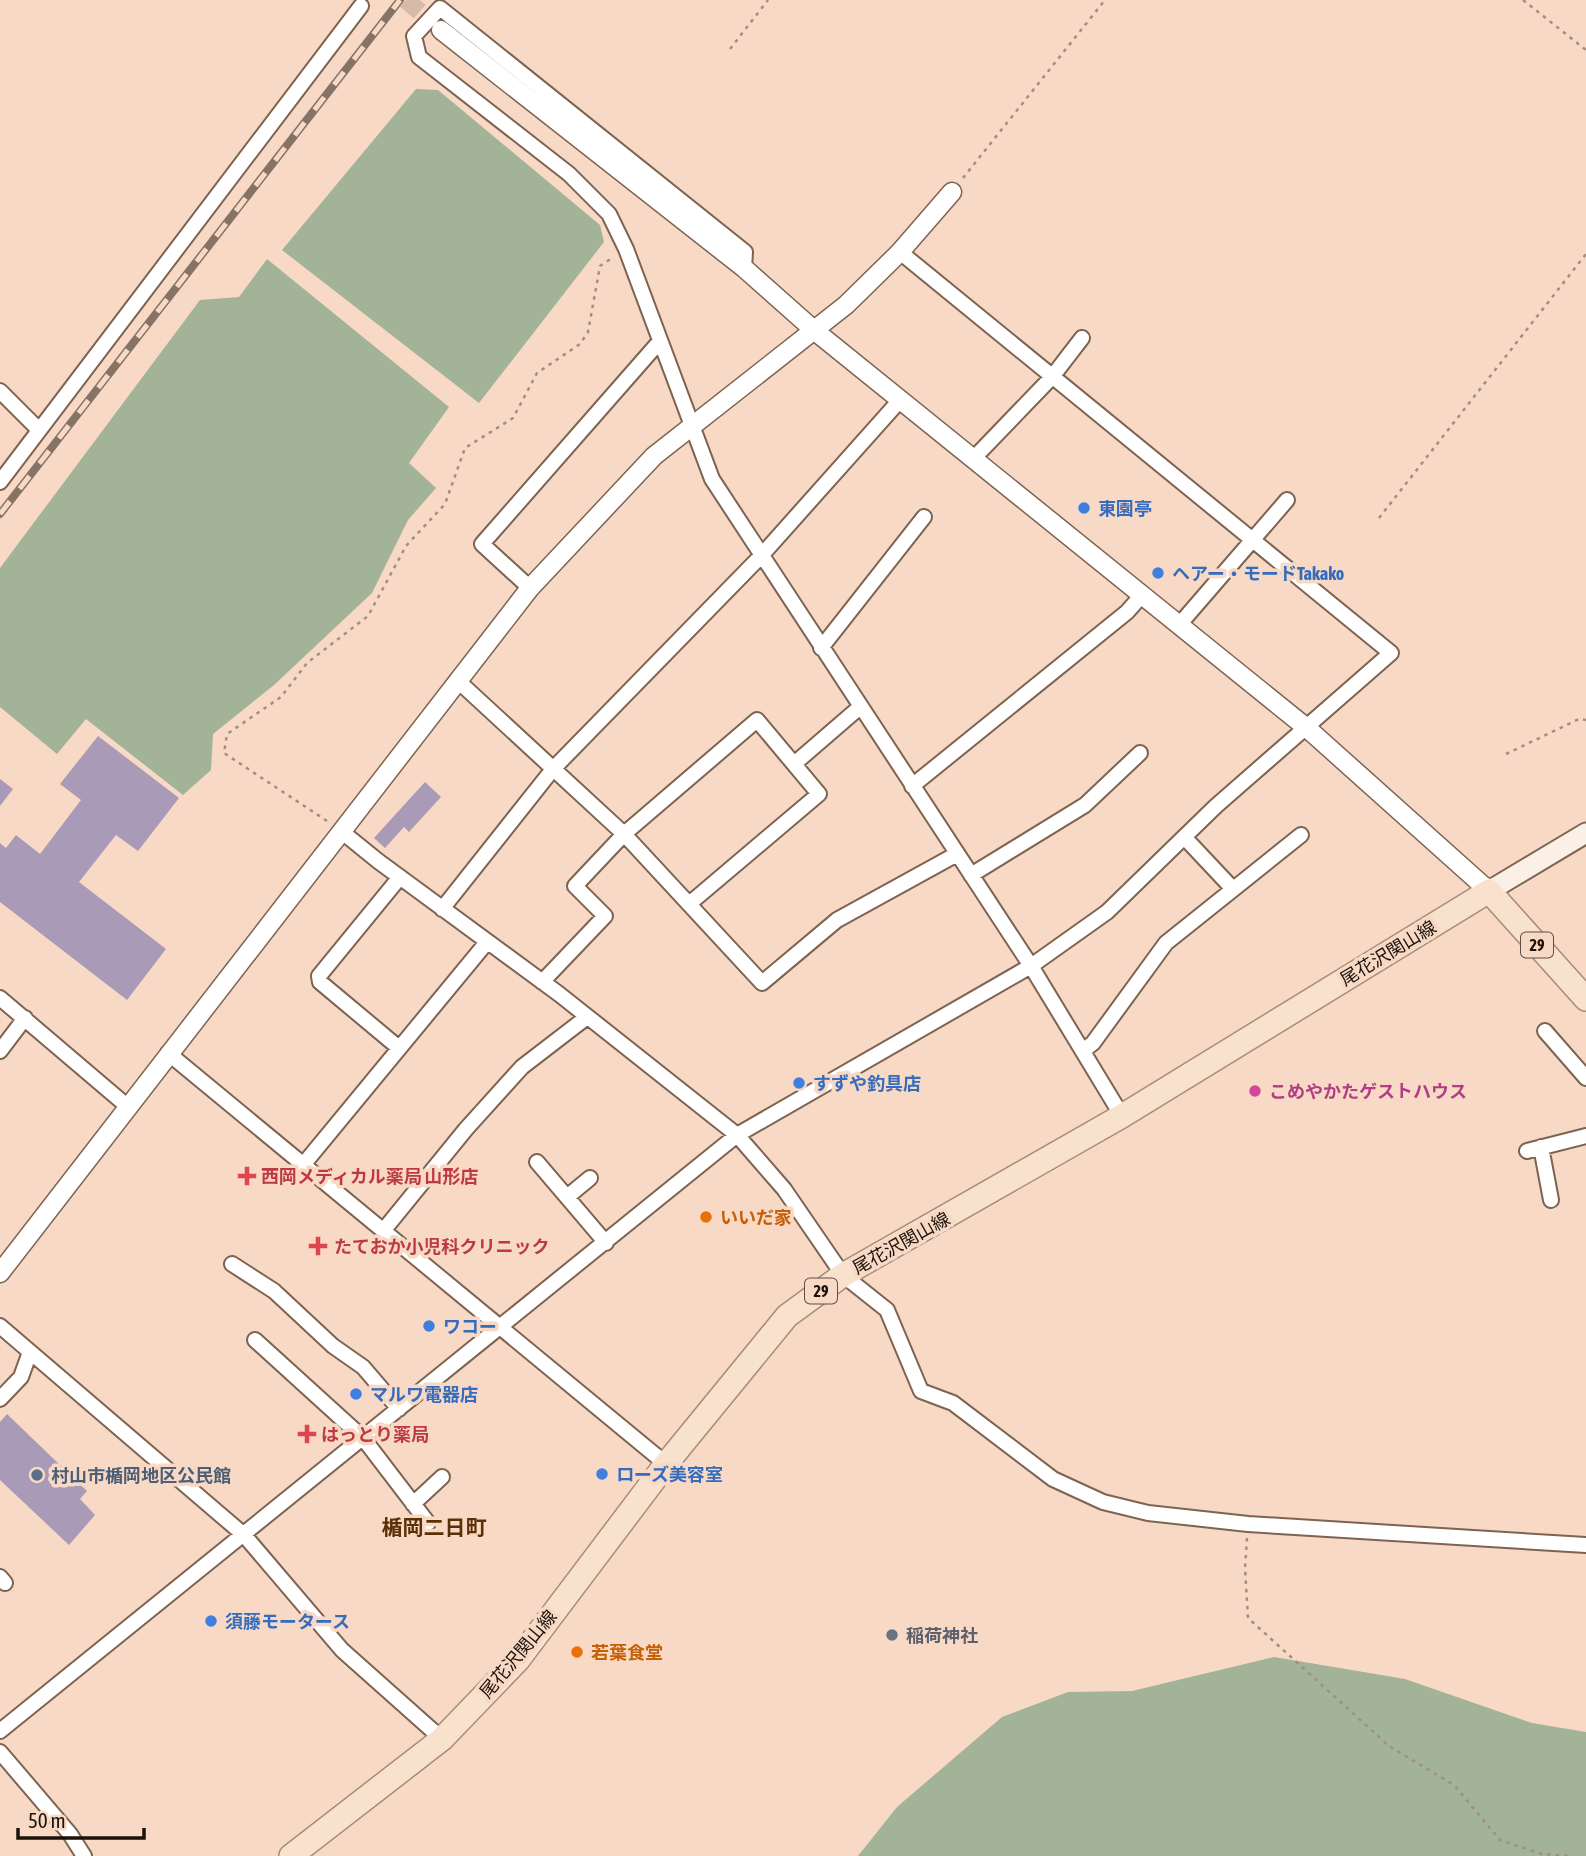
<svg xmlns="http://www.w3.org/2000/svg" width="1586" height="1856" viewBox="0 0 1586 1856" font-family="'Asap Condensed','Noto Sans JP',sans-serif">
<rect width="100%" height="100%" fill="#f7d9c5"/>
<path fill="#a2b398" d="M 416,89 L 438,90 L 600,225 L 604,242 L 479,403 L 282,250 Z
M 267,259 L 449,407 L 409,463 L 436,488 L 408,520 L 372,593 L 274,685 L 213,734 L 211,770 L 183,795 L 86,719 L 57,754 L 0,707 L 0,568 L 200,300 L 239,297 Z
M 1274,1657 L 1405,1679 L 1532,1723 L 1586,1732 L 1586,1856 L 858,1856 L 897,1807 L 1002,1717 L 1068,1692 L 1132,1691 Z"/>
<path fill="#a99bb7" d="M 98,736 L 179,798 L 138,851 L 116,835 L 79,882 L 166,949 L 127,1000 L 0,902 L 0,843 L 6,848 L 16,835 L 40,854 L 81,800 L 60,784 Z
M 0,779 L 13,789 L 0,806 Z
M 425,782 L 441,797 L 409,832 L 404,827 L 385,848 L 374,838 Z
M 7,1414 L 87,1491 L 80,1499 L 95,1515 L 69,1545 L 0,1480 L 0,1422 Z"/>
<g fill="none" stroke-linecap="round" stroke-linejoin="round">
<path stroke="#d6bba9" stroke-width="18" stroke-dasharray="18 9" stroke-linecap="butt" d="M 406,0 L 441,30"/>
<defs>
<path id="minor" d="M 744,268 L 745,252 L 440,8 L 414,36 L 419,57 L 569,174 L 609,214 L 626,249 L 712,479 L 1031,966 L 1122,1116
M 0,391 L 39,430
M 974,458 L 1052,377 L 1082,338
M 0,482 L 361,6
M 530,588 L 482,544 L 660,341
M 1179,625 L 1287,500
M 821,648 L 924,517
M 457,680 L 624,834 L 762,983 L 837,920 L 957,854
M 794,764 L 860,707
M 912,786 L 1127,612 L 1142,595
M 341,831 L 378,861 L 559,994 L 737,1135 L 784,1189 L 843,1275 L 887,1310 L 921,1391 L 953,1403 L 1053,1479 L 1103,1502 L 1148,1513 L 1248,1524 L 1586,1545
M 1185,838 L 1233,889
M 971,875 L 1085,805 L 1140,753
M 442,909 L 553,769 L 760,557 L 901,399
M 542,982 L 605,916 L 575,886 L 624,834 L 757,720 L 819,794 L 689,904
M 0,998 L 127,1106
M 1545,1031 L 1586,1078
M 399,1048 L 320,982 L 319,976 L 400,877
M 0,1051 L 25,1018
M 1083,1051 L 1093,1043 L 1166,943 L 1301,835
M 168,1053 L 666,1464
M 1541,1147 L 1551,1200
M 1527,1151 L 1586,1136
M 537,1162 L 606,1243
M 303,1165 L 487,942
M 567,1197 L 590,1178
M 383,1231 L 466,1129 L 522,1067 L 587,1017
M 232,1264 L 274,1291 L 333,1346 L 363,1367 L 399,1409
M 0,1326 L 244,1535 L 342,1650 L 442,1739
M 255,1340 L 363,1438 L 428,1523
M 0,1399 L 21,1377 L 30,1352
M 413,1504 L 442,1477
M 0,1577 L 5,1583
M 0,1731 L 737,1135 L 1031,966 L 1107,912 L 1216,806 L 1391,653 L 900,252
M 0,1752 L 70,1834 L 84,1856"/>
<path id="tertiary" d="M 441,30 L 744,268 L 815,331 L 1308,729 L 1489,891
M 0,1273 L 530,588 L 654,456 L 846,305 L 900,252 L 952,192"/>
<path id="secondary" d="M 1489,891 L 1586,833"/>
<path id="primary" d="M 291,1856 L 442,1739 L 518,1660 L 666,1464 L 787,1316 L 843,1275 L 1122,1116 L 1489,891 L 1586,999"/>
</defs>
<use href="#minor" stroke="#7e6351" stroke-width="18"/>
<use href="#tertiary" stroke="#7e6351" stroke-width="21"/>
<use href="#secondary" stroke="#7e6351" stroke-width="23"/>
<use href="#primary" stroke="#a88c74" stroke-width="26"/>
<path stroke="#a48e7f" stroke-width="2.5" stroke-dasharray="3.5 5" stroke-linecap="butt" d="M 1523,0 L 1586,50
M 730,49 L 768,0
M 963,178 L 1105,0
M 1379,518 L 1586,254
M 1506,754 L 1579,719 L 1586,720
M 327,821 L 224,753 L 227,734 L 281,697 L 307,663 L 368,616 L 406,546 L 445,504 L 465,448 L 513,418 L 537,373 L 580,344 L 588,332 L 600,266 L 612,258
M 1247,1538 L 1245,1568 L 1248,1618 L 1389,1746 L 1454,1785 L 1500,1840 L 1542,1854 L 1570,1856"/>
<use href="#minor" stroke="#fff" stroke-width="14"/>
<use href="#tertiary" stroke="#fff" stroke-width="18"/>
<use href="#secondary" stroke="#fbf0e6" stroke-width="19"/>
<use href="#primary" stroke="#f8e1cd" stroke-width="23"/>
<defs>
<path id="rail" d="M 0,514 L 400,0"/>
</defs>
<use href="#rail" stroke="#877366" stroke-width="8"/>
<use href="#rail" stroke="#f7d9c5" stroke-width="5" stroke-dasharray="16" stroke-linecap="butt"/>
</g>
<g fill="#3f7fe0" stroke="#f7d9c5" stroke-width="2.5">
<circle cx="1084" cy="508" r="7"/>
<circle cx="1158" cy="573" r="7"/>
<circle cx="799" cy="1083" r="7"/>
<circle cx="429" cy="1326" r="7"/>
<circle cx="356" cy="1394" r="7"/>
<circle cx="602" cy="1474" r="7"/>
<circle cx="211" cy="1621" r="7"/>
</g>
<circle fill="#d1479c" stroke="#f7d9c5" stroke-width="2.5" cx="1255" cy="1091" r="7"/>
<g fill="#e0444e" stroke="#f7d9c5" stroke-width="2.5">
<path d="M243.5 1165.5h7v7h7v7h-7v7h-7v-7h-7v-7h7z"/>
<path d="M314.5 1235.5h7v7h7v7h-7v7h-7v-7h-7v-7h7z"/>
<path d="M303.5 1423.5h7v7h7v7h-7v7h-7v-7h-7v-7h7z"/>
</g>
<g fill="#e8710a" stroke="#f7d9c5" stroke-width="2.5">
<circle cx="706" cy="1217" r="7"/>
<circle cx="577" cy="1652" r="7"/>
</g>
<circle fill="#5c6f8a" stroke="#f7d9c5" stroke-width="2.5" cx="37" cy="1475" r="7"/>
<circle fill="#6b7280" stroke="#f7d9c5" stroke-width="2.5" cx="892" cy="1635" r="7"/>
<g text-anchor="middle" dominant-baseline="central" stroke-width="7" stroke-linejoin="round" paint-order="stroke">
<g fill="#f7d9c5" stroke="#5e4e43" stroke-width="2">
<rect x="1521" y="932.5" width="32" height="25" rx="5"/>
<rect x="805" y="1278.5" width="32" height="25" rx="5"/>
</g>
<g font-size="16" font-weight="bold" fill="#1c120b">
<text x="1537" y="945">29</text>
<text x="821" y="1291">29</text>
</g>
<g font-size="18" font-weight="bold" fill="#366cbe" stroke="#f7d9c5" text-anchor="start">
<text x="1098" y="508">東園亭</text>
<text x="1172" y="573">ヘアー・モードTakako</text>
<text x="813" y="1083">すずや釣具店</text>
<text x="443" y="1326">ワコー</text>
<text x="370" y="1394">マルワ電器店</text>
<text x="616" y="1474">ローズ美容室</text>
<text x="225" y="1621">須藤モータース</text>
</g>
<g font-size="18" fill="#1c120b" stroke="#f7d9c5">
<text transform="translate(1388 953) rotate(-31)">尾花沢関山線</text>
<text transform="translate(901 1243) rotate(-29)">尾花沢関山線</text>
<text transform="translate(518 1654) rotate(-50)">尾花沢関山線</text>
</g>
<g font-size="18" font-weight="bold" fill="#b23c85" stroke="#f7d9c5" text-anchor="start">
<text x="1269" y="1091">こめやかたゲストハウス</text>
</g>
<g font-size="18" font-weight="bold" fill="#be3a42" stroke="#f7d9c5" text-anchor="start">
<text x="261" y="1176">西岡メディカル薬局 山形店</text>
<text x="334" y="1246">たておか小児科クリニック</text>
<text x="321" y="1434">はっとり薬局</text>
</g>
<g font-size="18" font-weight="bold" fill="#c56008" stroke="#f7d9c5" text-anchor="start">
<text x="720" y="1217">いいだ家</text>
<text x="591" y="1652">若葉食堂</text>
</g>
<g font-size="18" font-weight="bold" fill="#4e5e75" stroke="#f7d9c5" text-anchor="start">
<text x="51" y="1475">村山市楯岡地区公民館</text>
</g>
<g font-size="18" font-weight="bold" fill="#5b616d" stroke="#f7d9c5" text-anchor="start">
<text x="906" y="1635">稲荷神社</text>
</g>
<g font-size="21" font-weight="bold" fill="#5b3007" stroke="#f7d9c5">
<text x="434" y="1527">楯岡二日町</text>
</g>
</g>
<path d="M18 1828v10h126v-10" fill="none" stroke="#1c120b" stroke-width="3.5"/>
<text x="28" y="1828" font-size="21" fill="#1c120b" stroke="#f7d9c5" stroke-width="5" paint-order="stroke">50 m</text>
</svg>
